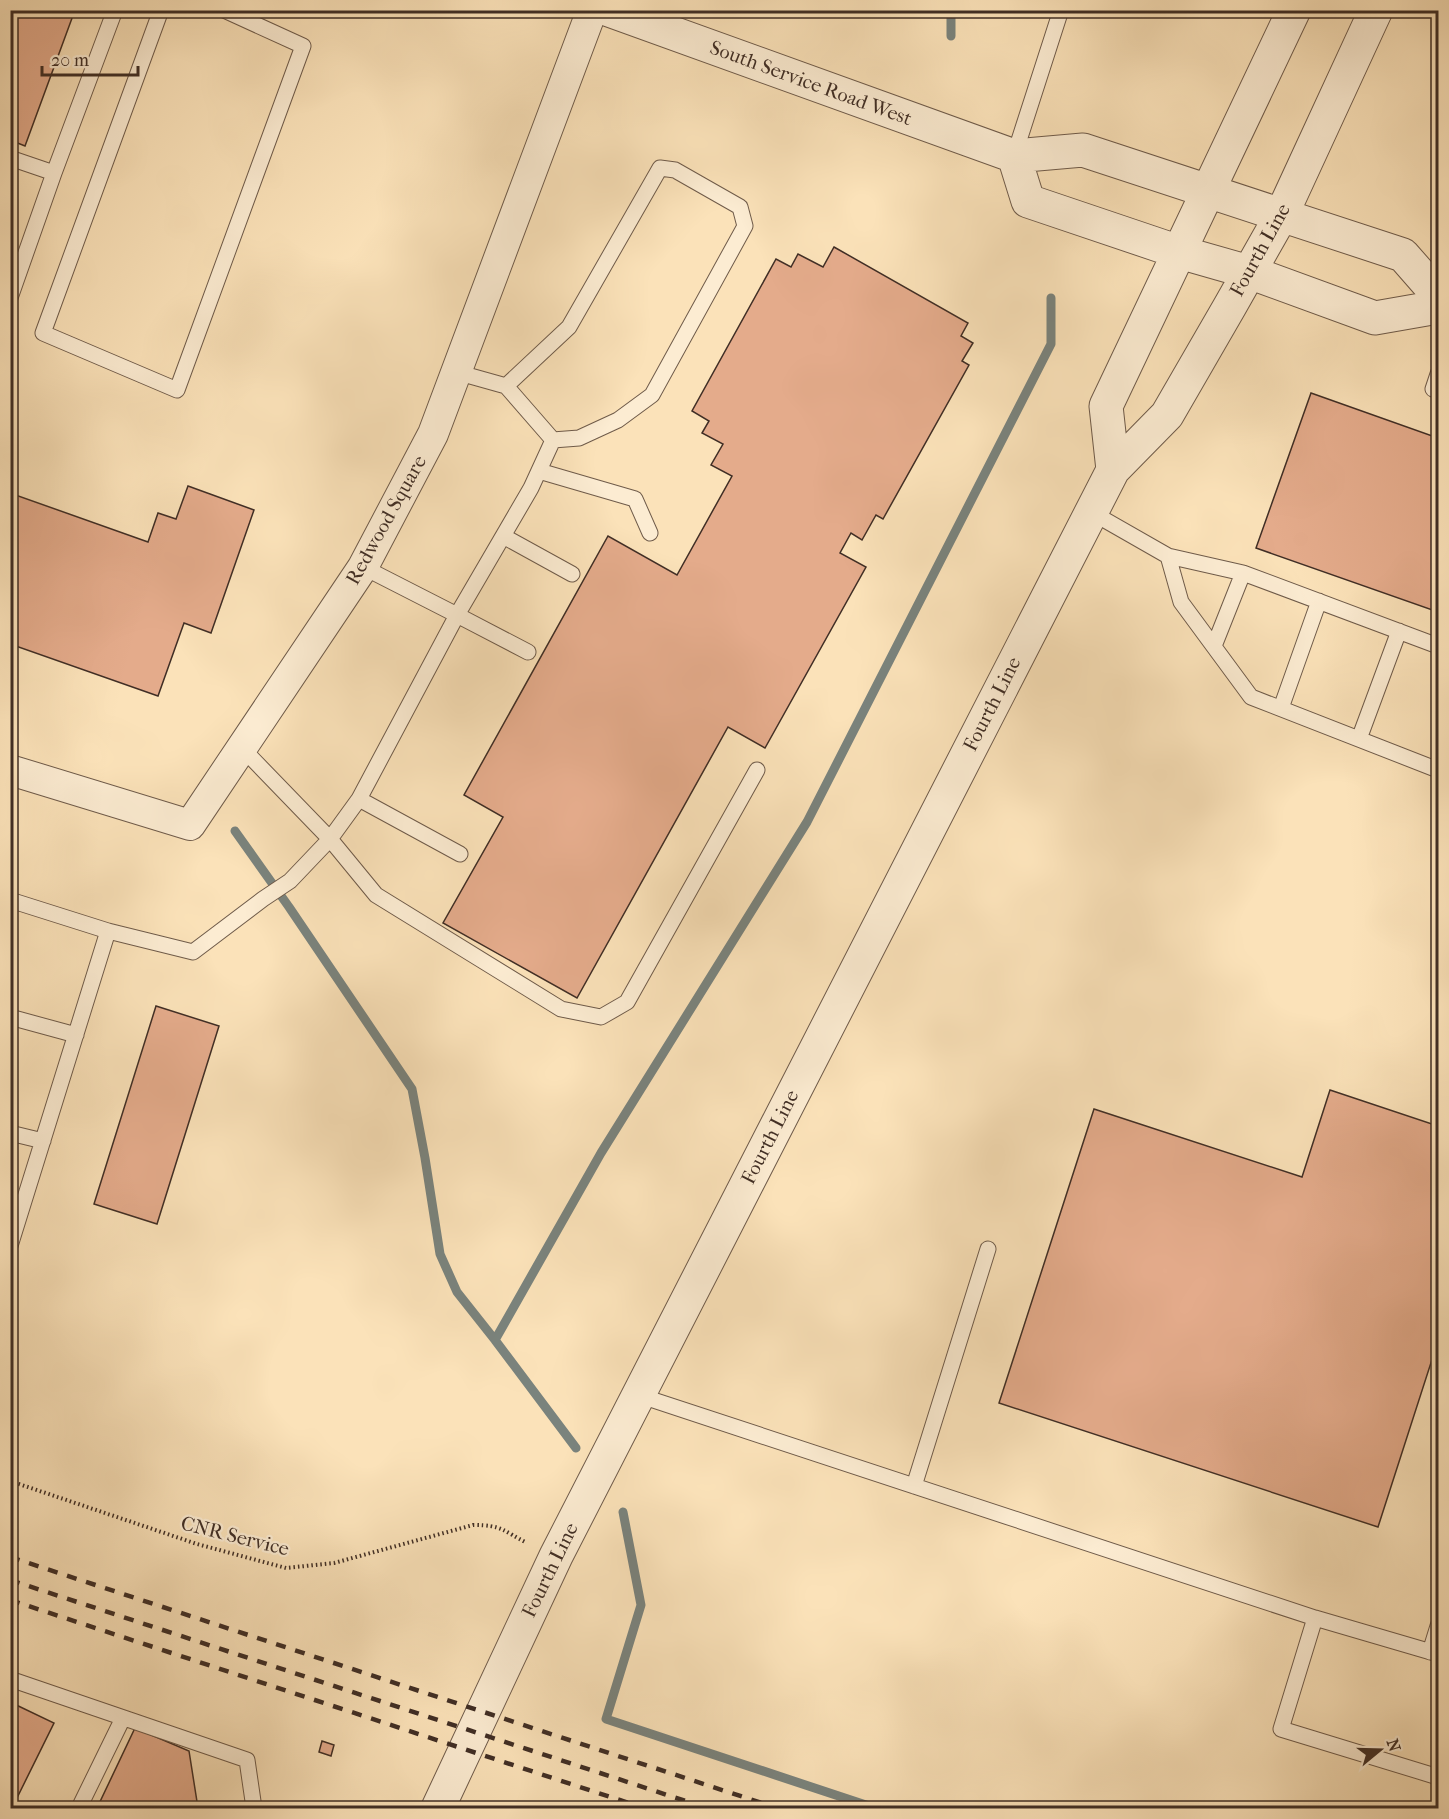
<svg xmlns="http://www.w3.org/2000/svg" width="1449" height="1819" viewBox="0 0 1449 1819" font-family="'IM FELL French Canon',serif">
<rect width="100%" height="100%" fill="#fbe2b9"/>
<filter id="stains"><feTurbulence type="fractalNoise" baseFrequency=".00333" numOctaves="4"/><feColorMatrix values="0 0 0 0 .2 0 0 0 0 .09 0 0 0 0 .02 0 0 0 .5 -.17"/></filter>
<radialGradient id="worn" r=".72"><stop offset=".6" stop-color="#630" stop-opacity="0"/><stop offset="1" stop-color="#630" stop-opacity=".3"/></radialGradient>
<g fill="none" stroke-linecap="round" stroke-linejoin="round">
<path stroke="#7a837d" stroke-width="9" d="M 951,10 L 951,36
M 235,831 L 289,907 L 412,1089 L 425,1158 L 440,1254 L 457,1292 L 495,1340
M 576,1448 L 495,1340 L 601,1153 L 807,822 L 1051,344 L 1051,298
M 623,1512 L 641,1605 L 606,1719 L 875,1808"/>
</g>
<path fill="#e4ab8b" stroke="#402e25" stroke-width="1.5" d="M 10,10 L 75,10 L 25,146 L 10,140 Z
M 834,247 L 968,323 L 961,336 L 973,343 L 962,361 L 969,365 L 883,519 L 876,515 L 862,540 L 851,533 L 840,553 L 866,567 L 765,748 L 728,727 L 577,998 L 443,923 L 503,817 L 464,795 L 608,536 L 677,575 L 732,476 L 711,465 L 723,444 L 702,433 L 709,421 L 692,411 L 776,259 L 791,267 L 798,254 L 823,267 Z
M 1311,393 L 1438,438 L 1438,612 L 1256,548 Z
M 188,486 L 254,510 L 211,633 L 184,623 L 158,696 L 10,644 L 10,493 L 148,542 L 158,513 L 176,519 Z
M 156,1006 L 219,1026 L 157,1224 L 94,1204 Z
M 1330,1090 L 1438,1126 L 1438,1341 L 1378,1527 L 999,1403 L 1094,1109 L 1302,1177 Z
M 10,1702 L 54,1723 L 12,1808 L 10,1808 Z
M 135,1728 L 189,1751 L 198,1808 L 97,1808 Z
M 322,1741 L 334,1745 L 331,1756 L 319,1752 Z"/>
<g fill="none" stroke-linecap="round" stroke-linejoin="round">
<defs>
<path id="service" d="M 161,10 L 43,333 L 177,390 L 303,46 L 224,10
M 1014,156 L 1061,10
M 10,158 L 54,173
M 10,298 L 54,173 L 115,10
M 456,372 L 506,386 L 553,440 L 579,438 L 618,420 L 652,395 L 745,226 L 740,207 L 675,170 L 660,168 L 569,327 L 506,386
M 1438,374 L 1433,389 L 1438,391
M 539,471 L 635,499 L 650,533
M 1091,512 L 1168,556 L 1243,573 L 1438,646
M 503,536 L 572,574
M 1168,556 L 1181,602 L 1251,697 L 1438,770
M 363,567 L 457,615 L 531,488 L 553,440
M 1214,646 L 1243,573
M 1281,708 L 1319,601
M 1359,739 L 1399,631
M 242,748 L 330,839 L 376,895 L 561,1009 L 601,1017 L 627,1002 L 757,770
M 359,799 L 460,854
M 10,900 L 108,931 L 10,1246
M 108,931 L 193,952 L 263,899 L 290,881 L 330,839 L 359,799 L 457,615 L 528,652
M 10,1017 L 76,1035
M 10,1133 L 43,1141
M 638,1395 L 1315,1618 L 1281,1729 L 1438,1777
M 914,1486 L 988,1249
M 1315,1618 L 1438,1654
M 1430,1652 L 1438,1626
M 10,1679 L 247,1760 L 254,1808
M 79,1808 L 123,1718"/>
<path id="minor" d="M 10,770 L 190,825 L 363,567 L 433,434 L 592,10"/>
<path id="tertiary" d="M 609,10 L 1014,156 L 1083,150 L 1403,255 L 1438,295
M 1014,156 L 1028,201 L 1179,252 L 1249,272 L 1375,318 L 1438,307
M 1113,470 L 1106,406 L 1294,10
M 438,1808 L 556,1556 L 1113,470 L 1167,415 L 1230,306 L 1281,216 L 1376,10"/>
</defs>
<use href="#service" stroke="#6f5b4a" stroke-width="17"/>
<use href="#minor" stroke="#6f5b4a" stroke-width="32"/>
<use href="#tertiary" stroke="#6f5b4a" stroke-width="35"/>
<path stroke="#402e25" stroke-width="4" stroke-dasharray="1.5 3" stroke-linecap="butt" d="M 10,1481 L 197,1544 L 286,1568 L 334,1563 L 473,1525 C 503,1525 503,1531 527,1543"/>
<use href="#service" stroke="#fcecd2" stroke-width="15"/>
<use href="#minor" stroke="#fcecd2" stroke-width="30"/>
<use href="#tertiary" stroke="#fcecd2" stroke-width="33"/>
<path stroke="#402e25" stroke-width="4.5" stroke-dasharray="10 10" stroke-linecap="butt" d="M 10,1557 L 777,1808
M 10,1580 L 707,1808
M 10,1600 L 644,1808"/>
</g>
<g text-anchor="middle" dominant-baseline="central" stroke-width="4.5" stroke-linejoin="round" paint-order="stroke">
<g font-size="20" fill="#402e25" stroke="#fcecd2">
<text transform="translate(811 83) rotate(20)">South Service Road West</text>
<text transform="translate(1260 250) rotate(-61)">Fourth Line</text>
<text transform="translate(386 520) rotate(-61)">Redwood Square</text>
<text transform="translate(992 704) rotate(-63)">Fourth Line</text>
<text transform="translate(770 1137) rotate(-63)">Fourth Line</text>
<text transform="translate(235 1536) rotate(14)">CNR Service</text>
<text transform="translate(550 1570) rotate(-64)">Fourth Line</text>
</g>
</g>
<rect width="1449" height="1819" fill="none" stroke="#fbe2b9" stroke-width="36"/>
<rect x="12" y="12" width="1425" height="1795" fill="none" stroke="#402e25" stroke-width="3"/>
<rect x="18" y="18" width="1413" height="1783" fill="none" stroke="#402e25" stroke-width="1.5"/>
<g transform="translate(1380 1750) rotate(71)" stroke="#fcecd2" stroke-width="4.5" paint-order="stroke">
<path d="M0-4.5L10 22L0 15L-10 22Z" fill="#402e25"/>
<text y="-9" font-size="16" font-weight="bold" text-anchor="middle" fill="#402e25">N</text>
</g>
<path d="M42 66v9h96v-9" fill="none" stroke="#402e25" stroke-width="3"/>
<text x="51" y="66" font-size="18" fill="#402e25" stroke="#fcecd2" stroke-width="4.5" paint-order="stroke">20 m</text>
<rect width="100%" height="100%" filter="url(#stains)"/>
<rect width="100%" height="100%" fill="url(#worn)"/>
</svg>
